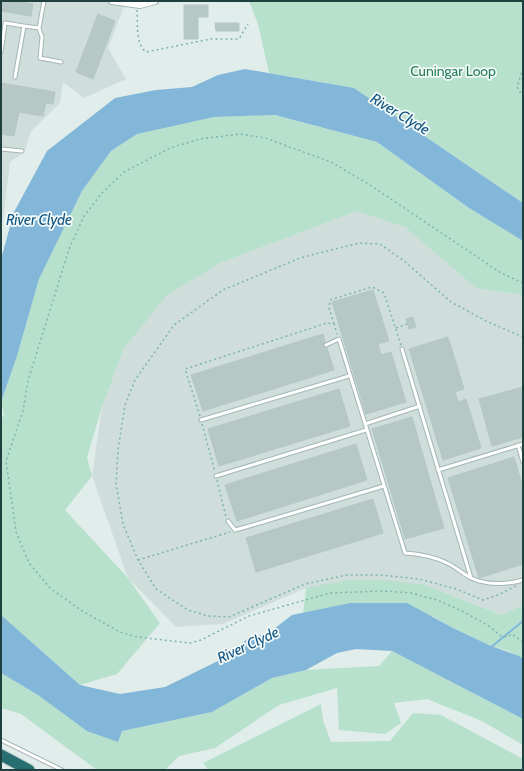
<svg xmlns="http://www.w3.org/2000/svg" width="524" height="771" viewBox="0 0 524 771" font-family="Cabin,sans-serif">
<rect width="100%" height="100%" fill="#e1edeb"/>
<path fill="#cfdddb" d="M 1,1 L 126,1 L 108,48 L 126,79 L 84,98 L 63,82 L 60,103 L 31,131 L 24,153 L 10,162 L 1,233 Z
M 357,211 L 405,227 L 476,288 L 523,295 L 523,605 L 503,615 L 425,585 L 306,588 L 223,624 L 176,627 L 128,578 L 92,476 L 102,407 L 124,348 L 166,295 L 220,263 Z"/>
<path fill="#b7e1cc" d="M 249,1 L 523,1 L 523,203 L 354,88 L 269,73 L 258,24 Z
M 275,115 L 377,142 L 469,208 L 523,241 L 523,295 L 476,288 L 405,227 L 357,211 L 220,263 L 167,295 L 124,348 L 102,407 L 87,457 L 92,476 L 65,510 L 128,578 L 160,623 L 117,674 L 80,685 L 1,615 L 1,421 L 4,414 L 1,402 L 17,356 L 39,279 L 82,191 L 111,151 L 137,134 L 166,127 L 214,117 Z
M 348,580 L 385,580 L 425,585 L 502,615 L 523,605 L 523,659 L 508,651 L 491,646 L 453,628 L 432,616 L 303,614 L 306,588 Z
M 392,651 L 523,719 L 523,745 L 482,721 L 427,699 L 394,703 L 401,723 L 385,734 L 339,730 L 337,688 L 279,705 L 215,748 L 179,756 L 165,770 L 97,770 L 21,714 L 1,708 L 1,673 L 38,695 L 122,731 L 212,712 L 272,678 L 306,670 L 379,666 Z
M 321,704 L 323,720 L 331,742 L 390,741 L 413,713 L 441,715 L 523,759 L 523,770 L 208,770 L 203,763 Z"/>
<path fill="#82b7d9" d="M 245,69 L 354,88 L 523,203 L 523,241 L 469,208 L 377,142 L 275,115 L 214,117 L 137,134 L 111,151 L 82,191 L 39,279 L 17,356 L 1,402 L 1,259 L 14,212 L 47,151 L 115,98 L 156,90 L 192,87 L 218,75 Z
M 350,603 L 407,603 L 453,628 L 491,646 L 519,656 L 523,659 L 523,719 L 392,651 L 356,649 L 337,653 L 306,670 L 272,678 L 212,712 L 122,731 L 118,742 L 87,731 L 38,695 L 1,673 L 1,615 L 80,685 L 120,694 L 165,687 L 224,658 L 246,640 L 270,632 L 292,615 Z"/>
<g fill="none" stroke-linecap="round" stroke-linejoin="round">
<path stroke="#82b7d9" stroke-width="2" d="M 490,648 L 523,621"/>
</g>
<path fill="#b6c8c5" stroke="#b2c8c4" d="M 1,1 L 16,1 L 33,4 L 31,16 L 1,11 Z
M 184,5 L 208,5 L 208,17 L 198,17 L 198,39 L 184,39 Z
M 98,14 L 115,21 L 93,79 L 76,72 Z
M 215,23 L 239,23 L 239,31 L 216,31 Z
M 1,83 L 55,92 L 53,104 L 46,103 L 43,116 L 19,112 L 14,136 L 1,134 Z
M 373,290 L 389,341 L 378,344 L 381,355 L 391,352 L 406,402 L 366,414 L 332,302 Z
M 413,317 L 416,327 L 409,329 L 406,319 Z
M 323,334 L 325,342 L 323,346 L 327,348 L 334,370 L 203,411 L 191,375 Z
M 448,337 L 464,389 L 455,392 L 458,402 L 466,399 L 481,448 L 443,460 L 409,349 Z
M 523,387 L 523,437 L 492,446 L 479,399 Z
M 339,389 L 350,426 L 219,466 L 208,429 Z
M 412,417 L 444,528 L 405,539 L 372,429 Z
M 356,444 L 367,480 L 237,521 L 225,485 Z
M 514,457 L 523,488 L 523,564 L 479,578 L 448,478 Z
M 373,499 L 383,533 L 256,572 L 246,538 Z"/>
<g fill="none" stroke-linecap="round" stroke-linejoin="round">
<defs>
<path id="lane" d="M 39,28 L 42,37 L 40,58 L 61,62
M 1,38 L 3,39 L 5,23 L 24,26
M 1,52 L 3,39
M 15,77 L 24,26 L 39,28 L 44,1
M 1,149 L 22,151
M 326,345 L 339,339 L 405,553 C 419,554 435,557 447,563 C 456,567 463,574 471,578 C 486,585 507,585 523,580
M 402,349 L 471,578
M 201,420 L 349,376
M 365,424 L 420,406
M 518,445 L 523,462
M 438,470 L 523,444
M 216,476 L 366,430
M 228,521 L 235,530 L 246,527 L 384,486
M 1,740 L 62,770"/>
<path id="street" d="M 112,1 L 140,5 L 155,1"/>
<path id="highway" d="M 1,755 L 29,770"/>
</defs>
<use href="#lane" stroke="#a3b6b4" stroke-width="5"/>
<use href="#street" stroke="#a3b6b4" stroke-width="8"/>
<use href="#highway" stroke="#c0cac9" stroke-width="13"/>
<path stroke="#7db5b0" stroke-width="1.5" stroke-dasharray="2 3" stroke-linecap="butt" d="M 137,10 C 138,23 135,43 146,52 L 211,39 L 239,39 L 248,24
M 523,68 L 517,87 L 523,97
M 523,283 L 501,273 L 370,185 L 331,162 L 265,138 L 240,134 L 200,139 L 170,148 L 124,172 L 102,193 L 84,216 L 69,249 L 28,381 L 23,411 L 6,461 L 16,532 L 29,563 L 50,588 L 82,611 L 120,632 L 137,637 L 190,643 L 201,640 L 249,616 L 330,593 L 384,591 L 411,593 L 437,600 L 462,611 L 489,626 L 501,636 L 507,637 L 512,634 L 523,642
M 334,324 L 329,308 L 330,300 L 372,287 L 384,293 L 401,345
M 396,328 L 407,324
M 200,416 L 185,369 L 327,323 L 334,324 L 337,334
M 202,424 L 215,472
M 217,480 L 226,517
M 138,560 L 230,532
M 516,586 L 498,595 L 483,600 L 456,589 L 419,579 L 381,575 L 347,575 L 305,584 L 229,617 L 208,616 L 188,610 L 156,589 L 138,560 L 123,524 L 116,484 L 118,450 L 125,405 L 135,380 L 174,325 L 223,290 L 300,258 L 359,243 L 380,244 L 403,260 L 451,302 L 486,321 L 523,337"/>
<use href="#lane" stroke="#fff" stroke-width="3"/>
<use href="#street" stroke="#fff" stroke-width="6"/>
<use href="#highway" stroke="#276e70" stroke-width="11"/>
</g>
<g text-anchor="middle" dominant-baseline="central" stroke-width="3.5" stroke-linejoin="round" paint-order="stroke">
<g font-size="14" fill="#247c5b" stroke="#f2f9f7">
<text x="453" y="71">Cuningar Loop</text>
</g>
<g font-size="15" font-style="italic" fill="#125683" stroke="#f2f9f7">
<text transform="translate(400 114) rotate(31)">River Clyde</text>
<text x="39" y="220">River Clyde</text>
<text transform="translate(248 645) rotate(-25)">River Clyde</text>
</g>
</g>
<rect width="524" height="771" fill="none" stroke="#1f403f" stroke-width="4"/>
</svg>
